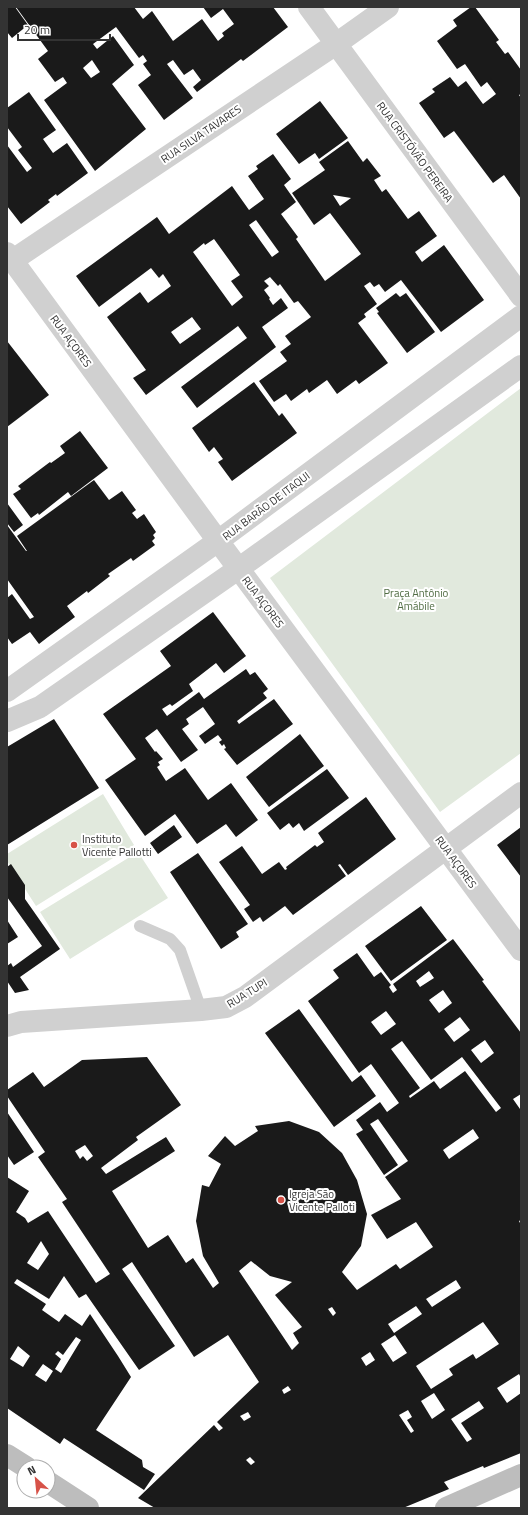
<svg xmlns="http://www.w3.org/2000/svg" width="528" height="1515" viewBox="0 0 528 1515" font-family="'Titillium Web',sans-serif">
<rect width="100%" height="100%" fill="#fff"/>
<path fill="#e1e9dd" d="M 521,388 L 521,753 L 440,812 L 270,578 Z
M 103,794 L 134,845 L 36,906 L 7,861 L 7,854 Z
M 138,852 L 168,898 L 70,959 L 40,912 Z"/>
<path fill="#1a1a1a" fill-rule="evenodd" d="M 7,7 L 15,7 L 28,25 L 12,38 L 7,32 Z
M 16,7 L 134,7 L 143,19 L 152,11 L 173,41 L 202,19 L 218,41 L 224,36 L 222,33 L 234,24 L 223,9 L 211,18 L 203,7 L 273,7 L 288,27 L 243,61 L 241,59 L 197,92 L 193,87 L 201,80 L 193,69 L 184,75 L 173,60 L 167,64 L 193,98 L 164,120 L 138,85 L 151,75 L 143,64 L 147,61 L 143,55 L 139,58 L 116,27 L 93,44 L 97,49 L 113,36 L 134,65 L 112,84 L 146,129 L 95,171 L 44,100 L 67,83 L 63,77 L 55,82 L 38,59 L 48,51 ZM 92,60 L 100,72 L 91,78 L 83,68 Z
M 471,7 L 475,7 L 499,40 L 496,42 L 505,54 L 508,52 L 521,70 L 521,94 L 519,95 L 521,98 L 521,199 L 504,175 L 493,183 L 454,131 L 444,138 L 419,103 L 435,92 L 432,89 L 450,77 L 458,87 L 466,81 L 483,104 L 496,94 L 487,82 L 481,87 L 465,64 L 457,69 L 437,41 L 457,26 L 453,20 Z
M 29,92 L 56,130 L 43,139 L 53,153 L 67,143 L 88,173 L 57,196 L 56,194 L 48,200 L 50,202 L 21,224 L 7,206 L 7,145 L 27,172 L 32,168 L 18,150 L 22,147 L 7,127 L 7,108 Z
M 320,101 L 348,138 L 319,159 L 315,153 L 299,164 L 276,134 Z
M 348,141 L 363,162 L 367,158 L 381,176 L 374,180 L 382,192 L 386,189 L 408,219 L 419,211 L 437,236 L 415,252 L 422,262 L 444,245 L 484,300 L 441,332 L 401,280 L 385,292 L 379,284 L 374,287 L 370,282 L 364,286 L 377,304 L 364,314 L 366,317 L 358,323 L 388,363 L 359,384 L 356,380 L 337,394 L 327,380 L 309,393 L 307,389 L 291,401 L 286,394 L 274,402 L 259,381 L 287,361 L 280,352 L 291,344 L 285,336 L 311,317 L 298,301 L 294,303 L 280,284 L 278,286 L 270,277 L 264,281 L 269,286 L 264,290 L 270,298 L 269,299 L 273,305 L 281,298 L 288,308 L 262,327 L 276,347 L 197,408 L 181,387 L 247,338 L 238,326 L 146,395 L 133,378 L 146,370 L 107,317 L 140,292 L 148,303 L 171,286 L 163,274 L 159,278 L 151,268 L 99,307 L 76,276 L 157,217 L 169,234 L 232,186 L 249,210 L 264,199 L 248,176 L 258,169 L 256,166 L 273,154 L 291,179 L 284,185 L 296,202 L 281,214 L 298,237 L 296,239 L 325,281 L 361,254 L 330,213 L 314,225 L 292,193 L 325,170 L 319,162 ZM 333,195 L 351,198 L 340,206 ZM 256,220 L 279,252 L 272,257 L 249,225 ZM 214,239 L 240,275 L 231,281 L 243,297 L 232,306 L 193,252 L 204,243 L 205,245 ZM 192,317 L 201,329 L 180,344 L 171,332 Z
M 396,293 L 400,297 L 406,293 L 435,332 L 407,353 L 377,313 L 379,312 L 376,308 Z
M 7,341 L 49,395 L 7,427 Z
M 254,382 L 279,416 L 282,413 L 297,433 L 232,481 L 218,462 L 223,459 L 214,447 L 209,452 L 192,428 Z
M 80,431 L 108,468 L 71,496 L 68,492 L 39,515 L 38,513 L 31,518 L 13,494 L 21,489 L 18,486 L 50,462 L 51,463 L 65,453 L 60,446 Z
M 94,480 L 109,500 L 122,491 L 136,510 L 132,513 L 137,519 L 144,514 L 156,532 L 153,535 L 155,538 L 152,541 L 155,545 L 133,561 L 131,558 L 108,574 L 110,576 L 88,593 L 87,591 L 67,606 L 75,617 L 48,637 L 39,644 L 30,632 L 12,644 L 7,637 L 7,608 L 8,607 L 7,598 L 12,594 L 30,619 L 34,617 L 7,579 L 7,525 L 26,551 L 27,551 L 17,536 Z
M 7,503 L 23,525 L 14,532 L 7,523 Z
M 213,612 L 246,656 L 224,673 L 216,663 L 189,684 L 193,691 L 172,706 L 170,704 L 162,709 L 167,716 L 199,692 L 204,699 L 246,669 L 250,675 L 255,672 L 268,689 L 263,693 L 267,698 L 237,721 L 239,724 L 274,699 L 293,724 L 237,765 L 224,749 L 226,748 L 224,744 L 222,746 L 219,742 L 222,740 L 218,735 L 205,744 L 199,736 L 215,724 L 203,707 L 186,719 L 189,724 L 182,729 L 198,750 L 181,762 L 157,729 L 145,738 L 155,752 L 156,751 L 163,759 L 158,762 L 160,765 L 157,767 L 166,781 L 185,768 L 208,800 L 231,783 L 258,820 L 236,837 L 226,824 L 197,844 L 175,814 L 145,836 L 105,780 L 136,759 L 103,714 L 171,666 L 160,651 Z
M 54,719 L 99,788 L 7,845 L 7,747 Z
M 300,734 L 324,766 L 269,807 L 246,777 Z
M 327,769 L 349,798 L 304,831 L 299,823 L 293,828 L 289,823 L 280,830 L 267,813 Z
M 366,797 L 396,839 L 348,875 L 340,864 L 338,865 L 346,876 L 293,915 L 285,906 L 263,922 L 260,917 L 253,922 L 244,909 L 250,905 L 219,862 L 242,846 L 262,874 L 279,862 L 285,870 L 287,869 L 286,867 L 315,845 L 317,847 L 324,842 L 318,833 Z
M 174,825 L 182,837 L 158,854 L 150,843 Z
M 521,827 L 521,877 L 497,845 Z
M 198,853 L 248,924 L 236,932 L 239,937 L 221,949 L 170,872 Z
M 11,864 L 25,885 L 25,899 L 60,949 L 20,977 L 29,990 L 15,993 L 7,981 L 7,966 L 11,963 L 13,967 L 42,946 L 7,897 L 7,867 Z
M 421,906 L 447,940 L 391,981 L 365,946 Z
M 7,920 L 18,937 L 7,944 Z
M 453,939 L 484,980 L 482,981 L 521,1033 L 521,1094 L 513,1099 L 520,1109 L 521,1108 L 521,1220 L 519,1221 L 521,1225 L 521,1378 L 519,1374 L 497,1388 L 507,1403 L 521,1393 L 521,1453 L 484,1468 L 483,1466 L 444,1482 L 449,1489 L 403,1508 L 155,1508 L 138,1498 L 214,1425 L 219,1431 L 223,1428 L 217,1422 L 259,1382 L 228,1335 L 194,1357 L 132,1262 L 122,1269 L 175,1346 L 139,1370 L 86,1294 L 79,1298 L 64,1276 L 49,1299 L 17,1279 L 14,1283 L 46,1304 L 42,1310 L 59,1322 L 65,1314 L 82,1326 L 90,1314 L 118,1356 L 131,1377 L 96,1430 L 142,1460 L 143,1467 L 155,1474 L 144,1490 L 64,1438 L 60,1444 L 7,1408 L 7,1177 L 29,1191 L 16,1212 L 25,1218 L 28,1223 L 48,1211 L 96,1283 L 110,1274 L 62,1202 L 67,1199 L 38,1157 L 45,1152 L 7,1096 L 7,1090 L 33,1072 L 44,1087 L 82,1060 L 147,1057 L 181,1105 L 136,1137 L 138,1140 L 101,1168 L 106,1174 L 166,1137 L 175,1151 L 112,1191 L 148,1248 L 168,1235 L 186,1263 L 193,1258 L 213,1288 L 219,1283 L 203,1256 L 196,1221 L 202,1185 L 209,1187 L 221,1164 L 208,1156 L 225,1136 L 235,1146 L 258,1131 L 255,1126 L 289,1121 L 319,1132 L 342,1153 L 357,1180 L 367,1214 L 361,1246 L 342,1272 L 357,1290 L 396,1264 L 400,1269 L 433,1247 L 416,1222 L 387,1239 L 371,1215 L 401,1199 L 385,1177 L 408,1161 L 378,1119 L 370,1124 L 398,1165 L 384,1175 L 356,1134 L 363,1130 L 356,1120 L 380,1102 L 387,1112 L 399,1103 L 371,1064 L 359,1073 L 308,1001 L 339,978 L 333,970 L 357,953 L 374,977 L 381,972 L 391,985 L 389,987 L 393,993 L 397,990 L 393,984 ZM 429,971 L 434,978 L 420,987 L 416,981 ZM 443,990 L 452,1003 L 439,1013 L 429,1000 ZM 386,1011 L 396,1024 L 381,1035 L 371,1022 ZM 460,1017 L 470,1030 L 454,1042 L 444,1029 ZM 485,1040 L 494,1053 L 481,1063 L 471,1050 ZM 402,1041 L 431,1080 L 462,1057 L 501,1108 L 496,1112 L 465,1071 L 440,1089 L 434,1081 L 410,1098 L 409,1096 L 420,1088 L 391,1049 ZM 473,1129 L 479,1138 L 449,1159 L 443,1150 ZM 85,1145 L 93,1156 L 87,1161 L 83,1156 L 80,1159 L 75,1151 ZM 41,1241 L 49,1254 L 38,1270 L 27,1263 ZM 251,1261 L 270,1276 L 292,1282 L 275,1295 L 302,1327 L 293,1333 L 299,1343 L 292,1350 L 239,1271 ZM 456,1280 L 461,1288 L 432,1307 L 426,1299 ZM 416,1306 L 422,1314 L 394,1333 L 388,1324 ZM 332,1307 L 336,1313 L 333,1316 L 328,1309 ZM 483,1322 L 499,1344 L 476,1359 L 473,1354 L 449,1369 L 453,1375 L 431,1389 L 416,1366 ZM 395,1335 L 407,1353 L 393,1362 L 381,1344 ZM 76,1337 L 81,1340 L 61,1373 L 55,1369 L 61,1359 L 55,1354 L 58,1351 L 63,1355 ZM 18,1346 L 30,1356 L 23,1367 L 10,1359 ZM 370,1352 L 375,1360 L 366,1366 L 361,1358 ZM 43,1364 L 53,1371 L 46,1382 L 35,1375 ZM 288,1386 L 291,1390 L 284,1394 L 282,1390 ZM 434,1393 L 445,1410 L 432,1419 L 421,1401 ZM 479,1401 L 484,1408 L 461,1423 L 472,1439 L 467,1442 L 451,1419 ZM 408,1410 L 412,1417 L 407,1420 L 414,1431 L 411,1433 L 399,1415 ZM 248,1412 L 251,1417 L 244,1421 L 240,1416 ZM 250,1457 L 255,1462 L 251,1465 L 246,1460 Z
M 299,1009 L 352,1082 L 361,1075 L 376,1096 L 334,1127 L 265,1033 Z
M 7,1112 L 34,1152 L 14,1165 L 7,1155 Z"/>
<g fill="none" stroke-linecap="round" stroke-linejoin="round">
<path stroke="#d0d0d0" stroke-width="12" d="M 140,926 L 170,939 L 180,950 L 201,1010"/>
<path stroke="#d0d0d0" stroke-width="22" d="M 309,7 L 521,296
M 7,253 L 218,541 L 521,950
M 13,260 L 336,44 L 388,7
M 7,691 L 218,541 L 521,316
M 7,721 L 40,707 L 238,569 L 521,366
M 7,1026 L 21,1022 L 201,1010 L 226,1007 L 245,997 L 521,793"/>
<path stroke="#bdbdbd" stroke-width="22" d="M 7,1455 L 26,1467
M 48,1482 L 88,1508
M 446,1508 L 521,1475"/>
</g>
<g fill="#d75248" stroke="#fff" stroke-width="1.5">
<circle cx="74" cy="845" r="4"/>
<circle cx="281" cy="1200" r="4"/>
</g>
<g text-anchor="middle" dominant-baseline="central" stroke-width="4" stroke-linejoin="round" paint-order="stroke">
<g font-size="11" fill="#333" stroke="#fff">
<text transform="translate(201 134) rotate(-34)">RUA SILVA TAVARES</text>
<text transform="translate(415 152) rotate(54)">RUA CRISTÓVÃO PEREIRA</text>
<text transform="translate(71 341) rotate(54)">RUA AÇORES</text>
<text transform="translate(266 506) rotate(-37)">RUA BARÃO DE ITAQUI</text>
<text transform="translate(263 602) rotate(53)">RUA AÇORES</text>
<text transform="translate(456 862) rotate(54)">RUA AÇORES</text>
<text transform="translate(247 993) rotate(-32)">RUA TUPI</text>
</g>
<g font-size="11" fill="#506c43" stroke="#fff">
<text x="416" y="593">Praça Antônio<tspan x="416" dy="13">Amábile</tspan></text>
</g>
<g font-size="11" fill="#333" stroke="#fff" text-anchor="start">
<text x="82" y="839">Instituto<tspan x="82" dy="13">Vicente Pallotti</tspan></text>
<text x="289" y="1194">Igreja São<tspan x="289" dy="13">Vicente Palloti</tspan></text>
</g>
</g>
<rect width="528" height="1515" fill="none" stroke="#333333" stroke-width="16"/>
<g transform="translate(36 1479) rotate(333)"><circle r="19" fill="#ffffff" stroke="#adadad"/>
<path d="M0-3L7 15L0 10L-7 15Z" fill="#d75248"/>
<text y="-6" font-size="11" font-weight="bold" text-anchor="middle" fill="#333333">N</text>
</g>
<path d="M18 34v6h92v-6" fill="none" stroke="#333333" stroke-width="2"/>
<text x="24" y="34" font-size="12" fill="#333333" stroke="#ffffff" stroke-width="3" paint-order="stroke">20 m</text>
</svg>
